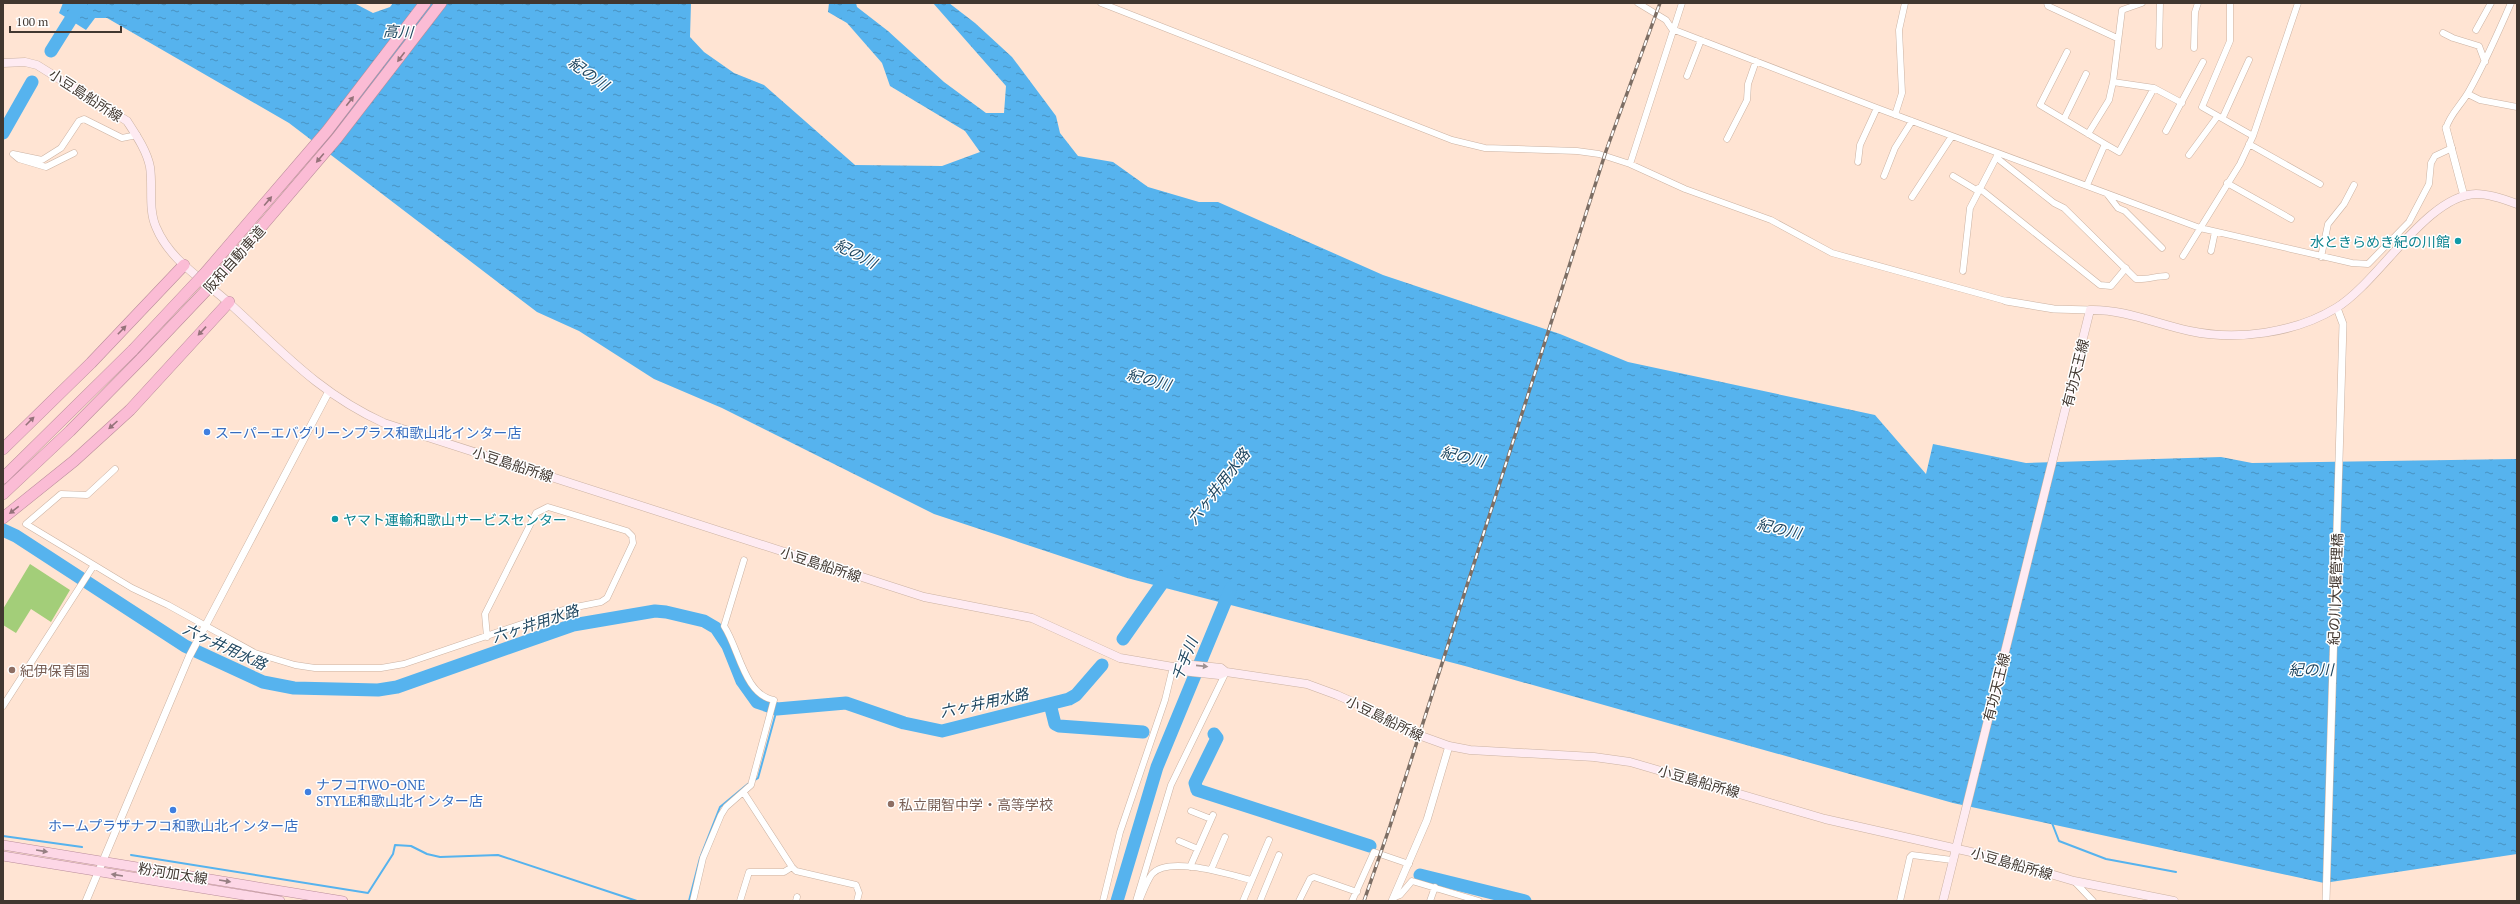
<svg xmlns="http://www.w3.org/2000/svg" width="2520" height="904" viewBox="0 0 2520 904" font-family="'PT Serif','Noto Sans JP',serif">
<defs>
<pattern id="water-ripples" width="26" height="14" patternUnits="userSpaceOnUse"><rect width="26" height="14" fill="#56b3ee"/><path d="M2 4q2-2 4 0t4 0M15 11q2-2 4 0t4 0" fill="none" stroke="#4992c1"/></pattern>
</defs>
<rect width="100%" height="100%" fill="#ffe4d3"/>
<path fill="#a3ce79" d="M 30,564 L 70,590 L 51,622 L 31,609 L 16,633 L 3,625 L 3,609 Z"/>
<path fill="url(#water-ripples)" d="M 63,3 L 354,3 L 373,13 L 390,7 L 393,3 L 691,3 L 690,37 L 704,52 L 734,73 L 764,85 L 855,165 L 942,166 L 980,152 L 965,131 L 890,86 L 882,63 L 847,23 L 828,12 L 829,3 L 856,3 L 857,7 L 888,31 L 944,82 L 986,113 L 1004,113 L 1006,86 L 933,3 L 949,3 L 975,23 L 1012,57 L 1056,116 L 1060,133 L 1078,156 L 1113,162 L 1148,187 L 1199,202 L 1218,202 L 1383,275 L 1560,334 L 1628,362 L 1875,415 L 1926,474 L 1933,444 L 2026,463 L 2221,457 L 2252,463 L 2517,459 L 2517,854 L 2324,883 L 1953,803 L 1465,666 L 1127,578 L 934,514 L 722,408 L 654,379 L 579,331 L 537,312 L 289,123 L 107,18 L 95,18 L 86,30 L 59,13 Z"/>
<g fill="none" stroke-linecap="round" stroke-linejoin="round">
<path stroke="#56b3ee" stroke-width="2" d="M 755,780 L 758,778 L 777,709
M 2052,823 L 2059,841 L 2106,859 L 2176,872
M 3,836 L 82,847
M 131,855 L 368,893 L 393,854 L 395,845 L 411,846 L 427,854 L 440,857 L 498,855 L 637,901
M 689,901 L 700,858 L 720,807 L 749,783"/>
<path stroke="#56b3ee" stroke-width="13" d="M 51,51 L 81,3
M 3,133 L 32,82
M 3,530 L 16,536 L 185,646 L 263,682 L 294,688 L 378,690 L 397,687 L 573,625 L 655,611 L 666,612 L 704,621 L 716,628 L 728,646 L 742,681 L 757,702 L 777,709 L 846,703 L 904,723 L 942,731 L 1069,699 L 1076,695 L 1102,665
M 1123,639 L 1170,572
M 1050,704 L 1055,724 L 1059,726 L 1143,732
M 1214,734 L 1217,738 L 1195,783 L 1197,790 L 1370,846
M 1420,875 L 1525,901
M 1117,901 L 1157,767 L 1231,588"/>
<defs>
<path id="minor" d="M 1101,3 L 1452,140 L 1485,148 L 1577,151 L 1599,154 L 1630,164 L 1685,189 L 1771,220 L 1832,253 L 2006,301
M 1638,3 L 1666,20 L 1672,29 L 1877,108 L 2200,228 L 2352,263 L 2368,264 L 2409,222 L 2429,184 L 2431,163 L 2435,156 L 2452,148
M 2047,3 L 2048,6 L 2117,38
M 2230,3 L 2230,41 L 2202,107 L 2253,136
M 2476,30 L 2491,3
M 2443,33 L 2453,38 L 2479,46 L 2485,62
M 2159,46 L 2160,3
M 2194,48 L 2195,12 L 2198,3
M 2067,52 L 2040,105 L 2105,144
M 1687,76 L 1701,40
M 2154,88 L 2182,103
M 2468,94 L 2480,100 L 2517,107
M 1895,115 L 1902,93 L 1899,30 L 1905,3
M 2223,117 L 2249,60
M 2064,119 L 2086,74
M 2446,128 C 2450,114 2462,104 2469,91 C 2485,63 2498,33 2511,3
M 2166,131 L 2203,62
M 2088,134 L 2109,100 L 2113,82
M 1727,139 L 1747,100 L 1748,84 L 1756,61
M 2249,144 L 2320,184
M 74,153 L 46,167 L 19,159 L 13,154 L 42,160 L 61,148 L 79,121 L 84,119 L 122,138 L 137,135
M 2189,155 L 2217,117
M 1997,158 L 2054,203 L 2064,208 L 2136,279 C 2146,280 2156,276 2166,276
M 1858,162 L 1860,145 L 1877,108
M 1630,164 L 1682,3
M 1884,176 L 1895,148 L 1912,121
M 1953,176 L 1978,191
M 2227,183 L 2291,219
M 2087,185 L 2105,144 L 2119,152 L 2154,88 L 2113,82 L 2122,10 L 2142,3
M 1979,188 L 2100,285 L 2111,286 L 2126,268
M 2108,195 L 2118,208 L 2125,211 L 2162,248
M 1912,197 L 1952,136
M 2211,251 L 2215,232
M 2183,256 L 2240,164 L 2253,136 L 2298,3
M 2321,257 L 2328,224 L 2344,204 L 2354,185
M 1963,271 L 1970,208 L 1997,156
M 94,565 L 26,524 L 61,494 L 87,495 L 115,469
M 3,706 L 94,565 L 132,588 L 168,605 L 255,653 L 295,665 L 315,668 L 381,668 L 404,664 L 566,609 L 601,602 L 607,598 L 633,543 L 632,536 L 627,531 L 548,507 L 536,513 L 485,614 L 487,637
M 744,793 L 792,867 L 796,871 L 856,885 L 859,893 L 857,901
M 1191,811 L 1211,819
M 1179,841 L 1198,849
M 1190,867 L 1213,815
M 1211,870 L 1225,837
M 2074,881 L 2093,901
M 1395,897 L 1400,895 L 1412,881 L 1479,901
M 1140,899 C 1143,892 1147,881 1152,874 C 1169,855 1230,875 1251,880
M 693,901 L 703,858 L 721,815 L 726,807 L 751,785 L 773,703 L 774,700 C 744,695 739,648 724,626 L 744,560
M 740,901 L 749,872 L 784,872 L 792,867
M 796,901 L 797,897
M 1103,901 L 1120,832 L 1165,700 L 1173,667
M 1136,901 L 1171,785 L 1226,672
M 1243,901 L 1269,840
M 1260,901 L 1279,855
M 1299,901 L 1310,879 L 1314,877 L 1357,892
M 1352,901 L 1374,852 L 1409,864
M 1430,901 L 1435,887
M 1900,901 L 1910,857 L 1912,855 L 1952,860"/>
<path id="tertiary" d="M 2446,128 L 2464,196
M 2006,301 L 2054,309 L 2090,310
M 86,901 L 189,657 L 328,393
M 1392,901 L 1427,820 L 1449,746
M 2326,901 L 2343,324 L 2337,308"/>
<path id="secondary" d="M 3,63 L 25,62 L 37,65 L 127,121 C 136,135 147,151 150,167 C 153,186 148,209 156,227 C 170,261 203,279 229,303 C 281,350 318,393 384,423 L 924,597 L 1032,618 L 1120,658 L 1173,667 L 1182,671 L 1219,675 L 1226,672
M 1173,667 L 1183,664 L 1221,668 L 1226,672 L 1307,684 L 1337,695 L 1375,712 L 1413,733 L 1449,746 L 1470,750 L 1594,757 L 1630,762 L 1825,819 L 1993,857 L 2074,881 L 2174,901
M 1943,901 L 2090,310 C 2124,309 2157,324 2190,331 C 2237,341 2295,333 2336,308 C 2378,283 2427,195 2476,194 C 2490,194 2504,199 2517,204"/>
<path id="primary" d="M 3,845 L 343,901
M 3,856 L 280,901"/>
<path id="motorway" d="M 206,272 L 327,131 L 425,3
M 215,281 L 337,138 L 441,3
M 3,449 L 91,363 L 184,265
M 3,478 L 133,350
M 3,494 L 70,431 L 142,358
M 3,518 L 74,461 L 130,410 L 229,302"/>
</defs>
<use href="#minor" stroke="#cbb2a2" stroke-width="7"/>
<use href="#tertiary" stroke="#cbb2a2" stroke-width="8"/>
<use href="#secondary" stroke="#cbb2a2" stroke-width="9"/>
<use href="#primary" stroke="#ba8d9b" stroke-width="10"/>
<use href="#motorway" stroke="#ba8d9b" stroke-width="12"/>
<use href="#minor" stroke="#fff" stroke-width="6"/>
<use href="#tertiary" stroke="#fff" stroke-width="7"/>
<use href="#secondary" stroke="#feebf2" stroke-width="8"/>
<use href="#primary" stroke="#fdd7e6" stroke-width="9"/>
<use href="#motorway" stroke="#fbbcd5" stroke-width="11"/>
<defs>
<path id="rail" d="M 1364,901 L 1390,826 L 1606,151 L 1660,3"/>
</defs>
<use href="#rail" stroke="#7d6e64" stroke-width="3.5"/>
<use href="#rail" stroke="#fff" stroke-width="2" stroke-dasharray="6" stroke-linecap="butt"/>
<defs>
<path id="motorway-bridge" d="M 133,350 L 206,272
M 142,358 L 215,281"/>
</defs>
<use href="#motorway-bridge" stroke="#ba8d9b" stroke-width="12" stroke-linecap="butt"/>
<use href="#motorway-bridge" stroke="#fbbcd5" stroke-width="11"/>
</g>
<defs><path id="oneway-solid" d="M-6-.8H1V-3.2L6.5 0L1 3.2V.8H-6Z"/></defs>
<g fill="#95737a">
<use href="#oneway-solid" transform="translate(401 57) rotate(127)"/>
<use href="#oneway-solid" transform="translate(350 101) rotate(-52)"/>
<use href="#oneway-solid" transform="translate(320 158) rotate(130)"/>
<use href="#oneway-solid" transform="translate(268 201) rotate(-50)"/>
<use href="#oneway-solid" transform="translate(122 330) rotate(-46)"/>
<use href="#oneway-solid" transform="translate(202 331) rotate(133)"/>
<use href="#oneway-solid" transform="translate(30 421) rotate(-45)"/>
<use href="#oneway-solid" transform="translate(113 425) rotate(138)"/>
<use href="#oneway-solid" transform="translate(14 510) rotate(142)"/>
</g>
<use fill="#a09191" href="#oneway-solid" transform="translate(1202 666) rotate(6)"/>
<g fill="#967f82">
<use href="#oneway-solid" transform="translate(42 851) rotate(9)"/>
<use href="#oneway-solid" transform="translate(117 875) rotate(-171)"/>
<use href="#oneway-solid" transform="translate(225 881) rotate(9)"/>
</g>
<g fill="#0f9aa8" stroke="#fff" stroke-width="1.5">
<circle cx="2458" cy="241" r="4"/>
<circle cx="335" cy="519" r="4"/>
</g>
<g fill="#3f7fe0" stroke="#fff" stroke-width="1.5">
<circle cx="207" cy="432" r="4"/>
<circle cx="308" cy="792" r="4"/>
<circle cx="173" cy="810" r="4"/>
</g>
<g fill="#8d6e63" stroke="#fff" stroke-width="1.5">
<circle cx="12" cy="670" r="4"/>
<circle cx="891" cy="804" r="4"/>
</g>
<g text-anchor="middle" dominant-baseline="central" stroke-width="3" stroke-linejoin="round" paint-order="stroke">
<g font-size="14" fill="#413730" stroke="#fff">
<text transform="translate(86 95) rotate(33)">小豆島船所線</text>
<text transform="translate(234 259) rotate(-48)">阪和自動車道</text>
<text transform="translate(2075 373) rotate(-76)">有功天王線</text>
<text transform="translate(513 464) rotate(18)">小豆島船所線</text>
<text transform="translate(821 564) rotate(18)">小豆島船所線</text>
<text transform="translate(2335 589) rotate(-88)">紀の川大堰管理橋</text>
<text transform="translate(1996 687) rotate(-76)">有功天王線</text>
<text transform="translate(1385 718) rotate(26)">小豆島船所線</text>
<text transform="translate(1699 781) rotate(16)">小豆島船所線</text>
<text transform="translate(2012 863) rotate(16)">小豆島船所線</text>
<text transform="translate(173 873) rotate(9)">粉河加太線</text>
</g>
<g font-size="14" fill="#0d838f" stroke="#fff" text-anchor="end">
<text x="2450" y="241">水ときらめき紀の川館</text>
<text x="343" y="519" text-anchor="start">ヤマト運輸和歌山サービスセンター</text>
</g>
<g font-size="14" fill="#366cbe" stroke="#fff" text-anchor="start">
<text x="215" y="432">スーパーエバグリーンプラス和歌山北インター店</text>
<text x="316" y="784">ナフコTWOｰONE<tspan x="316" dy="16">STYLE和歌山北インター店</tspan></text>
<text x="173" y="825" text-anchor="middle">ホームプラザナフコ和歌山北インター店</text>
</g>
<g font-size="14" fill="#785e54" stroke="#fff" text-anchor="start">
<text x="20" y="670">紀伊保育園</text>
<text x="899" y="804">私立開智中学・高等学校</text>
</g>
<g font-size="15" font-style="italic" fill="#214861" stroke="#fff">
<text transform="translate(398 31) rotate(3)">高川</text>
<text transform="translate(589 73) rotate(36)">紀の川</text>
<text transform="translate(856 253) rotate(28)">紀の川</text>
<text transform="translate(1149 379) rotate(15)">紀の川</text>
<text transform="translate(1463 456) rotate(13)">紀の川</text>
<text transform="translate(1218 486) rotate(-52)">六ヶ井用水路</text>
<text transform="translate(1779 528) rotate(13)">紀の川</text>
<text transform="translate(535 623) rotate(-18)">六ヶ井用水路</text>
<text transform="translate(225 646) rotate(25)">六ヶ井用水路</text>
<text transform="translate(1184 659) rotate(-68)">千手川</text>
<text x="2311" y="669">紀の川</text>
<text transform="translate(984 702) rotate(-12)">六ヶ井用水路</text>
</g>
</g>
<rect width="2520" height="904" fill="none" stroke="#413730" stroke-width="8"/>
<path d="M10 26v6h111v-6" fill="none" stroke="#413730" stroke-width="2"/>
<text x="16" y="26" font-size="12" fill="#413730" stroke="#ffffff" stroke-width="3" paint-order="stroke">100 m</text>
</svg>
